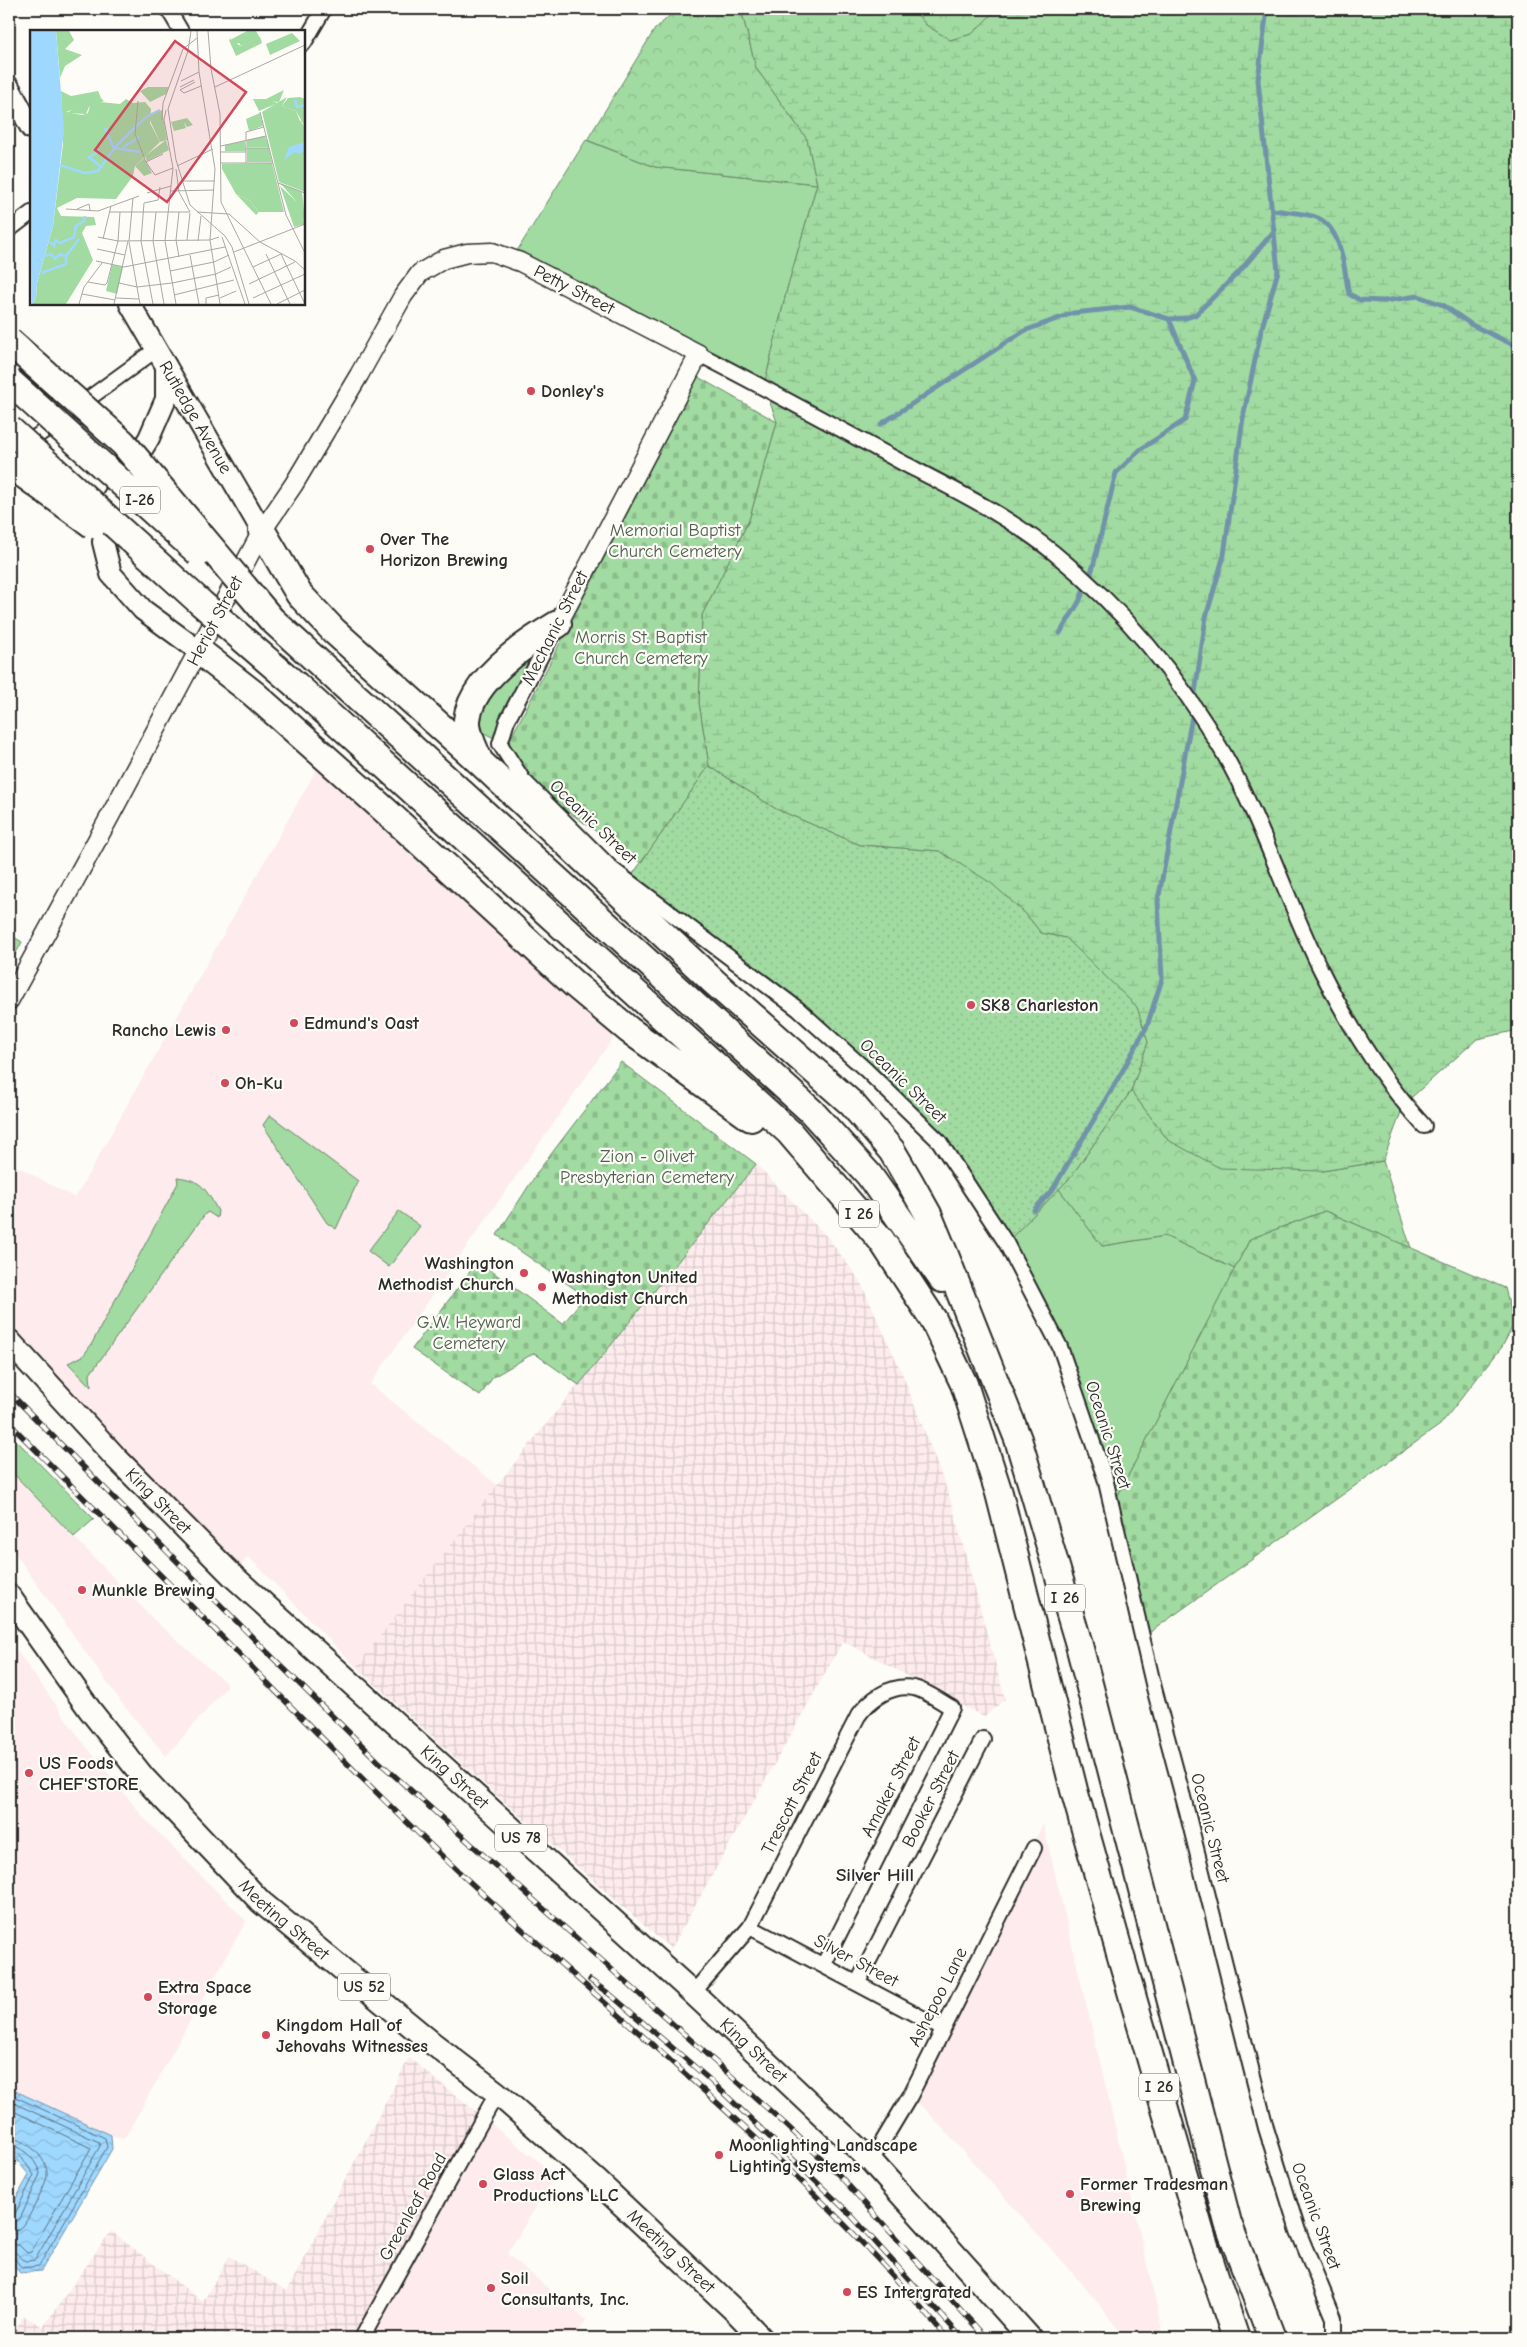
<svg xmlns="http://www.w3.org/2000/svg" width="1527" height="2347" viewBox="0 0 1527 2347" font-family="'Comic Neue',sans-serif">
<defs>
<pattern id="industrial-grid" width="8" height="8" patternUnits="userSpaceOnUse" patternTransform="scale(1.25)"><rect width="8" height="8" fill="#fdebed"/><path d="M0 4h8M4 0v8" fill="none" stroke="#d9cacb"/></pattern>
<pattern id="forest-crowns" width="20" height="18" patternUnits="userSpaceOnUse" patternTransform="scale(1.25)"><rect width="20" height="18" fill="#a1dba1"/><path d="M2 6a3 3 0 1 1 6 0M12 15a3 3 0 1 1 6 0" fill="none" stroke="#8bbc8b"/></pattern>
<pattern id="wetland-marsh" width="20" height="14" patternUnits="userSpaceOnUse" patternTransform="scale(1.25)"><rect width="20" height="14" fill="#a1dba1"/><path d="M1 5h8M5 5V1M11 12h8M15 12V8" fill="none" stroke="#8bbc8b"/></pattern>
<pattern id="cemetery-stones" width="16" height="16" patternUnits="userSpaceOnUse" patternTransform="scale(1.25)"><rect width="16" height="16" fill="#a1dba1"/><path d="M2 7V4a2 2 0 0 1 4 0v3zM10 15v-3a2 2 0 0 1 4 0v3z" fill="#8bbc8b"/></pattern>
<pattern id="park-dots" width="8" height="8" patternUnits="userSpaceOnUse" patternTransform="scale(1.25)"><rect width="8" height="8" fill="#a1dba1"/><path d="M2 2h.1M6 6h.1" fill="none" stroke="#8bbc8b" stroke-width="1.8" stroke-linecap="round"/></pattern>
<pattern id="water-waves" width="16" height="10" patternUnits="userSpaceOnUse" patternTransform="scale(1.25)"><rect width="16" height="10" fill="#9fd8ff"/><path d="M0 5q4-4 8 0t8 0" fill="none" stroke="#89badb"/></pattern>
</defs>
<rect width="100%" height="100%" fill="#fdfcf7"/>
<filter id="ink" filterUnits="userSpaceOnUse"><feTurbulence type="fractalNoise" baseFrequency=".02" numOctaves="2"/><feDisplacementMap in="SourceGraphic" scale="10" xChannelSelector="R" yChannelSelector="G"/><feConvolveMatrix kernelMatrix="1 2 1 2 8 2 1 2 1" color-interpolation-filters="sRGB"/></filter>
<g filter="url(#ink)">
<path fill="#fdebed" d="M 324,756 L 623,1024 L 370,1384 L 497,1485 L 356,1667 L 248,1556 L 233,1576 L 9,1340 L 9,1162 L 75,1198 Z
M 9,1469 L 154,1620 L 228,1685 L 166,1756 L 122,1703 L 9,1545 Z
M 9,1640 L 81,1740 L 144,1818 L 246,1921 L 124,2139 L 111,2135 L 9,2088 Z
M 1043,1824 L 1103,2075 L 1164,2338 L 1125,2338 L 1095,2299 L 1051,2249 L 926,2110 L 910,2096 Z
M 484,2118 L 555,2175 L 507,2254 L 586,2320 L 575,2338 L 379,2338 L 367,2330 Z"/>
<path fill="url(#industrial-grid)" d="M 756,1164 L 829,1239 L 860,1281 L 902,1373 L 950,1498 L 1005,1699 L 984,1717 L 843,1641 L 671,1949 L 503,1801 L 356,1667 L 497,1485 Z
M 409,2058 L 484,2118 L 362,2338 L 9,2338 L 24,2316 L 43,2327 L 111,2231 L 203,2302 L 229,2256 L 287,2291 Z"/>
<path fill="#a1dba1" stroke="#668366" d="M 586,140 L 655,167 L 817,184 L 787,289 L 764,386 L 512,259 Z
M 538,650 L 494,738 L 482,732 L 474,721 L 489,690 Z
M 270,1115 L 358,1181 L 336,1229 L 327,1223 L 263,1125 Z
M 177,1177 C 203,1180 206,1190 218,1211 L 217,1218 L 208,1212 L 205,1214 L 90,1374 L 91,1387 L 68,1363 L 83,1356 L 91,1345 L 178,1183 Z
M 1059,1189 L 1102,1246 L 1165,1236 L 1235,1269 L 1112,1507 L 1060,1347 L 1006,1243 Z
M 399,1211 L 420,1226 L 389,1267 L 368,1251 Z
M 9,1433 L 94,1519 L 74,1537 L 9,1469 Z"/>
<path fill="url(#forest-crowns)" stroke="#668366" d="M 677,9 L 741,9 L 756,68 L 807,139 L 817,184 L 655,167 L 587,140 L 655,29 Z
M 913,9 L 997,9 L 972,34 L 950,40 L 926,25 Z
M 1131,1091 L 1168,1140 L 1323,1171 L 1383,1161 L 1411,1248 L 1325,1211 L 1250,1239 L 1235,1269 L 1165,1236 L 1102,1246 L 1059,1189 L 1070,1178 Z"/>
<path fill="url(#wetland-marsh)" stroke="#668366" d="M 741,9 L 913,9 L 926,25 L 950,40 L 972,34 L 997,9 L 1518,9 L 1518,1030 L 1477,1039 L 1404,1104 L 1383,1161 L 1323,1171 L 1220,1168 L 1168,1140 L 1131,1091 L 1148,1042 L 1066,938 L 1041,933 L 1025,913 L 939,851 L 860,845 L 776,809 L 709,766 L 699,703 L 702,615 L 749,520 L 777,422 L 764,386 L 787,289 L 817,184 L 807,139 L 756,68 Z"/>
<path fill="url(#cemetery-stones)" stroke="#668366" d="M 698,377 L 777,422 L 749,520 L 702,615 L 699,703 L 709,766 L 641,863 L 553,801 L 504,751 Z
M 9,934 L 22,942 L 9,966 Z
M 621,1062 L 756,1164 L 579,1385 L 534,1353 L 493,1377 L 480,1396 L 412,1349 L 478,1261 L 563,1324 L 585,1296 L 497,1235 L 539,1170 Z
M 1325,1211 L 1505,1288 L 1514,1324 L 1502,1347 L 1440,1425 L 1142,1638 L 1112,1507 L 1250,1239 Z"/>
<path fill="url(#park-dots)" stroke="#668366" d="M 709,766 L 776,809 L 860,845 L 939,851 L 991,883 L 1025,913 L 1041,933 L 1066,938 L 1137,1007 L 1148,1042 L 1131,1091 L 1070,1178 L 1006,1243 L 939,1141 L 866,1070 L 628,881 Z"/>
<path fill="url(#water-waves)" stroke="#7193aa" d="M 9,2088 L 111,2135 L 112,2149 L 41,2271 L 20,2273 L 9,2260 L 9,2219 L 13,2204 L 29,2175 L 16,2159 L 9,2156 Z"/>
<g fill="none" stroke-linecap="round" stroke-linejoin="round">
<path stroke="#597080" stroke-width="1" d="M 9,2094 L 105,2138 L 107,2147 L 39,2266 L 22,2268 L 14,2258 L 9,2257
M 9,2101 L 99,2142 L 100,2146 L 35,2260 L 25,2261 L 16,2253 L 9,2251
M 9,2109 L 91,2148 L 31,2252 L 27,2253 L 19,2245 L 9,2244
M 9,2138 C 25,2138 49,2158 47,2176 C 47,2182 27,2222 23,2226 C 19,2230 14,2231 9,2231
M 9,2145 C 23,2146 37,2161 40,2174 L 21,2217 L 15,2222 L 9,2223
M 9,2151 L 20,2155 L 34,2175 L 15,2214 L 9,2217"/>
<path stroke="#7193aa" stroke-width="5" d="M 1509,9 L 1518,17
M 1273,210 C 1285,212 1308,213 1318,218 C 1343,230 1344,271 1349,294 L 1360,300 L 1384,301 L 1418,296 L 1443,305 L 1472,325 L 1518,347
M 881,424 L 1024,331 L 1073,313 L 1130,307 L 1169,319 L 1185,318 L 1195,315 L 1239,272 L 1275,230
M 1060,633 L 1079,602 L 1093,567 L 1116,473 L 1141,449 L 1185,420 L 1195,381 L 1169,319
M 1194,700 L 1206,617 L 1224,555 L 1243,418 L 1261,331 L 1278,271 L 1258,80 L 1267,9
M 1034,1210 L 1053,1189 L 1123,1070 L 1147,1026 L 1162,979 L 1158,901 L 1193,711"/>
<defs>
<path id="minor" d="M 168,9 L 181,31
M 304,43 L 324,9
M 9,230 L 31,213
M 699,354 C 767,389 835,426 903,463 C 955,490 1008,516 1054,553 C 1123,609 1180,677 1224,754 C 1263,823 1286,899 1321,970 C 1349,1026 1382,1080 1424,1126
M 22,447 L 157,349
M 554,631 L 507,721 L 500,744 L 523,780 L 612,869 L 798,1009 L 866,1070 L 939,1141 L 1006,1243 L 1060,1347 L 1105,1478 L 1154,1688 L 1187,1812 L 1266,2128 L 1298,2231 L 1334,2318 L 1334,2338
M 750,1927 L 943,2029
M 858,1982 L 983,1739
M 693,1993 L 750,1927 L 858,1716 C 870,1699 891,1684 914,1688 C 927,1691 941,1702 952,1708 L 824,1964
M 871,2161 L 910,2096 L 1034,1848
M 362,2338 L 497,2093"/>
<path id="tertiary" d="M 9,1001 L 109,818 L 262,531 L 294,484 L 359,375 L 403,296 L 420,273 L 444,259 L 467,253 L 492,252 L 520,262 L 699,354 L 558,624"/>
<g id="secondary">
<path d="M 9,87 L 31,128"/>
<path id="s1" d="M 130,304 L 262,531"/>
<path d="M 166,366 L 166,399 L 149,438 L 112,499 L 103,542 L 111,574 L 143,610 L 199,651"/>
</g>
<g id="primary">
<path id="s2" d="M 9,1341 L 117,1459 L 233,1576 L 693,1993 L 871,2161 L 1030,2338"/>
<path id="s3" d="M 9,1596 L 90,1710 L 144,1778 L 261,1902 L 432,2043 L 497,2093 L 597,2181 L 736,2312 L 761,2338"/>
</g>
<path id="motorway" d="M 262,531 L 299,594 L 334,631 L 481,763 L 714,982 L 852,1104 L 892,1151 L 910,1182 L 928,1214 L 945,1255 L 1018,1439 L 1078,1641 L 1228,2223 L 1272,2338
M 271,619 L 811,1111 L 869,1175 L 942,1279
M 199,651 L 254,694 L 387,812 L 574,984 L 629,1030 L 751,1118
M 296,685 L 789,1132 L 882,1241 L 933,1319 L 964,1384 L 999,1493 L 1074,1790 L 1115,1936 L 1202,2237 L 1236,2338
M 479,760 C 474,748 466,733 467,720 C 471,680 526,643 558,624"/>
</defs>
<use href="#minor" stroke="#2b2b2b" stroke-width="18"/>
<use href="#tertiary" stroke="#2b2b2b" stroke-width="21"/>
<use href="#secondary" stroke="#2b2b2b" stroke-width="24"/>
<use href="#primary" stroke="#2b2b2b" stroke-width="26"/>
<use href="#motorway" stroke="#2b2b2b" stroke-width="30"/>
<use href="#minor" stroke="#fdfcf7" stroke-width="14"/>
<use href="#tertiary" stroke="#fdfcf7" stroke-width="18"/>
<use href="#secondary" stroke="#fdfcf7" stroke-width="20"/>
<use href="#primary" stroke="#fdfcf7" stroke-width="22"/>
<use href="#motorway" stroke="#fdfcf7" stroke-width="26"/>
<defs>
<path id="rail" d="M 9,1392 L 266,1651 L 378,1761 L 785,2124 L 840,2176 L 986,2338
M 9,1423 C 86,1501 164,1578 242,1657 C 317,1733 392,1810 471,1883 C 633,2032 807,2168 947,2338
M 590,1980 L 612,1996 L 710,2080 L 849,2213 L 962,2338"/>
</defs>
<use href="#rail" stroke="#2b2b2b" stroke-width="5.5"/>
<use href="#rail" stroke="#fdfcf7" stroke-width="4" stroke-dasharray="11" stroke-linecap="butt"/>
<defs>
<path id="motorway-bridge" d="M 9,341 L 123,443 L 271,619
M 9,381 L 199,553
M 9,429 L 201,603 L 296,685
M 9,464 L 93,525"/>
</defs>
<use href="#motorway-bridge" stroke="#2b2b2b" stroke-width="30" stroke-linecap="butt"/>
<use href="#motorway-bridge" stroke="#fdfcf7" stroke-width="26"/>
</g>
</g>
<g fill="#d1495b" stroke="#fdfcf7" stroke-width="2">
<circle cx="531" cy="391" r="5"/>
<circle cx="370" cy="549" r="5"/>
<circle cx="971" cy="1005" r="5"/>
<circle cx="294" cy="1023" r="5"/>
<circle cx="226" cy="1030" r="5"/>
<circle cx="225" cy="1083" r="5"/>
<circle cx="524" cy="1273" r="5"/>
<circle cx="542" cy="1287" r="5"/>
<circle cx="82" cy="1590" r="5"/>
<circle cx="29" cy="1773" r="5"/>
<circle cx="148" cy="1997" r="5"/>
<circle cx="266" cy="2035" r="5"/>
<circle cx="719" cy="2155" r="5"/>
<circle cx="483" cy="2184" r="5"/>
<circle cx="1070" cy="2194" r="5"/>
<circle cx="491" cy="2288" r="5"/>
<circle cx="847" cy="2292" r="5"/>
</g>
<g text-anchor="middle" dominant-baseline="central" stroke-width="4.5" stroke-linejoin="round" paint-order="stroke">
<g fill="#fdfcf7" stroke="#6a6a68" stroke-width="1">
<rect x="120" y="486.5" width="40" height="27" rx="4"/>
<rect x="839" y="1200.5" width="40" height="27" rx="4"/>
<rect x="1045" y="1584.5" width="40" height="27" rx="4"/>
<rect x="495" y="1824.5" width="52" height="27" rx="4"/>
<rect x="338" y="1973.5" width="52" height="27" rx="4"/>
<rect x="1139" y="2073.5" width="40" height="27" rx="4"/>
</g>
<g font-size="16" font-weight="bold" fill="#2b2b2b">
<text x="140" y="500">I-26</text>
<text x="859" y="1214">I 26</text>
<text x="1065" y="1598">I 26</text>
<text x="521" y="1838">US 78</text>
<text x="364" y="1987">US 52</text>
<text x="1159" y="2087">I 26</text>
</g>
<g font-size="18" fill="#2b2b2b" stroke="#fdfcf7">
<text transform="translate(574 290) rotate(27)">Petty Street</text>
<text stroke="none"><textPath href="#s1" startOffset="131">Rutledge Avenue</textPath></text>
<text transform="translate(215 621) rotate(-62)">Heriot Street</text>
<text transform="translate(555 628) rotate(-63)">Mechanic Street</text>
<text transform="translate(593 822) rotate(44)">Oceanic Street</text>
<text transform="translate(903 1081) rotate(44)">Oceanic Street</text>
<text transform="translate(1108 1435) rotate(72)">Oceanic Street</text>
<text stroke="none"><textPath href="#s2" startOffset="219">King Street</textPath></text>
<text stroke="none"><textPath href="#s2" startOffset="624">King Street</textPath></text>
<text transform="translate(891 1787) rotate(-63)">Amaker Street</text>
<text transform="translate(931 1799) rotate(-63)">Booker Street</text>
<text transform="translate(792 1803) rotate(-63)">Trescott Street</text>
<text transform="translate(1210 1828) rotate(76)">Oceanic Street</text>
<text stroke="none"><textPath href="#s3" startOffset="426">Meeting Street</textPath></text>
<text transform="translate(856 1961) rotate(28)">Silver Street</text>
<text transform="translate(938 1997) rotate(-63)">Ashepoo Lane</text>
<text stroke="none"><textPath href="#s2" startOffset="1029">King Street</textPath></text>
<text transform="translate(413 2207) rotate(-61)">Greenleaf Road</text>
<text transform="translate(1316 2216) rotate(70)">Oceanic Street</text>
<text stroke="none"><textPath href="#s3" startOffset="936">Meeting Street</textPath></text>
</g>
<g font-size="18" font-weight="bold" fill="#2b2b2b" stroke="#fdfcf7" text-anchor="start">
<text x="541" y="391">Donley's</text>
<text x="380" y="539">Over The<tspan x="380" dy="21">Horizon Brewing</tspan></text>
<text x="981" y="1005">SK8 Charleston</text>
<text x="304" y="1023">Edmund's Oast</text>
<text x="216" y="1030" text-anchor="end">Rancho Lewis</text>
<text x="235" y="1083">Oh-Ku</text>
<text x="514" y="1263" text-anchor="end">Washington<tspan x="514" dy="21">Methodist Church</tspan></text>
<text x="552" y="1277">Washington United<tspan x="552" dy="21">Methodist Church</tspan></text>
<text x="92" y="1590">Munkle Brewing</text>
<text x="39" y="1763">US Foods<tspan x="39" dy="21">CHEF'STORE</tspan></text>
<text x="158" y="1987">Extra Space<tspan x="158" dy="21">Storage</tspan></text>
<text x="276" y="2025">Kingdom Hall of<tspan x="276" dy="21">Jehovahs Witnesses</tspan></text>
<text x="729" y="2145">Moonlighting Landscape<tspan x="729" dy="21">Lighting Systems</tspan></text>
<text x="493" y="2174">Glass Act<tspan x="493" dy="21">Productions LLC</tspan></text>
<text x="1080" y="2184">Former Tradesman<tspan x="1080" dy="21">Brewing</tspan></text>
<text x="501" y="2278">Soil<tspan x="501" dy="21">Consultants, Inc.</tspan></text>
<text x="857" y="2292">ES Intergrated</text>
</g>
<g font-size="18" fill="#4e604e" stroke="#fdfcf7">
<text x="675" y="530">Memorial Baptist<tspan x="675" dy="21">Church Cemetery</tspan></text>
<text x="641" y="637">Morris St. Baptist<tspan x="641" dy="21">Church Cemetery</tspan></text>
<text x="647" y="1156">Zion - Olivet<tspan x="647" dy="21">Presbyterian Cemetery</tspan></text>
<text x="469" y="1322">G.W. Heyward<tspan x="469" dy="21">Cemetery</tspan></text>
</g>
<g font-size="19" font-weight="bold" fill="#2b2b2b" stroke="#fdfcf7">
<text x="875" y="1875">Silver Hill</text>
</g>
</g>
<g transform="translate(30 30)">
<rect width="275" height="275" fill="#fdfcf7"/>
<path d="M 262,3 L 270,11 L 240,25 L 236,14 ZM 201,7 L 200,10 L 211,16 L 230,7 L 232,13 L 206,26 L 199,10 ZM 71,68 L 74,71 L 59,77 L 56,84 L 37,83 L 50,74 ZM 223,69 L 235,69 L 248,73 L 229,81 ZM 114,128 L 122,143 L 114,146 L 105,136 Z" fill="#a1dba1"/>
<path d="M 217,1 L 226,1 L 230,8 L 211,16 L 209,13 L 203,15 L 200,10 ZM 254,60 L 249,72 L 234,71 L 234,70 ZM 206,164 L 219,170 L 229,182 L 226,185 Z" fill="#a1dba1"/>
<path d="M 26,1 L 39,1 L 44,10 L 35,19 L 52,25 L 35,36 L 30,48 ZM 31,61 L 41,66 L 68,61 L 71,68 L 36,82 L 52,85 L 58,83 L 60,76 L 70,72 L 90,74 L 96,69 L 103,73 L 115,72 L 121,79 L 120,93 L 130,112 L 105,136 L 103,146 L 86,169 L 47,168 L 27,178 L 31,186 L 64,187 L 66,195 L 56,196 L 52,203 L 63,230 L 36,274 L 2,274 L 6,268 L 7,253 L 23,196 L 33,114 ZM 270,67 L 275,69 L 275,97 L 266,81 L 252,76 L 258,68 ZM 250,153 L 272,162 L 275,190 L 271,188 L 266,171 Z" fill="#a1dba1"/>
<path d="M 118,57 L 139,57 L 136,64 L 120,72 L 110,61 ZM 257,67 L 252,76 L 266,81 L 270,91 L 275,90 L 271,92 L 275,97 L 275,162 L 249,152 L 232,82 ZM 230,83 L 233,96 L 219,101 L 216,89 ZM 157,88 L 163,95 L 157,97 L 154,92 L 156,98 L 144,101 L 141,92 ZM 235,106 L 239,117 L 217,117 L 217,110 ZM 136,110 L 139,120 L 117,131 L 115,126 ZM 215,111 L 216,121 L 195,121 L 195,115 ZM 217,118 L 239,118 L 242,132 L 217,132 ZM 242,133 L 254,182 L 229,182 L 219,170 L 206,164 L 192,139 L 192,134 ZM 250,156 L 268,173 L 275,194 L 264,197 Z" fill="#a1dba1"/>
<path d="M 132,80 L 137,110 L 130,112 L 118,86 ZM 82,235 L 93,237 L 87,264 L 76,261 Z" fill="#a1dba1"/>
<path d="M 0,1 L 26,1 L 34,100 L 23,196 L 7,253 L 6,268 L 2,274 ZM 275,112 L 275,120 L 270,124 L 265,122 L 254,130 L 259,117 Z" fill="#9fd8ff"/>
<path fill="none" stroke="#9fd8ff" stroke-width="2.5" d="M 265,70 L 267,77 L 275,75M 75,98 L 84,119M 67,115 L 67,123 L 59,127 L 70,136M 93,117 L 109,107M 85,118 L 110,122M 30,135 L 54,143 L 68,141 L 86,116 L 116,87 L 130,80M 20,212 L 24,216 L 26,210 L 30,213 L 44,207 L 46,196 L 54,191 L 55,186M 14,226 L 21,224 L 25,229 L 30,224 L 35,226M 11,243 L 36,234 L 36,226 L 49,209"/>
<path fill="none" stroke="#a9a8a5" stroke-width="1" d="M 161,1 L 158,21 L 138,79 L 146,130 L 160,175 L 195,206 L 202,217 L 219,274M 167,1 L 169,42 L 185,139 L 180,210 L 190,274M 178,1 L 181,39 L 190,84 L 191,172 L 241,274M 151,51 L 169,42M 150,57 L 164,50M 185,57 L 275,15M 150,60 L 154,63 L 171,56M 150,60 L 165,52M 108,71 L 105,104 L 116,132 L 125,145 L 143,138M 136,80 L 134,90 L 143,138M 230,82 L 256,185 L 275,223M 132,90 L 133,73 L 153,19 L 167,8M 216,102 L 216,133M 216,102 L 234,97M 191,116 L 236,106M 216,118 L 239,118M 190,122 L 216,122M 116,132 L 133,124M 190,133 L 243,133M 147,136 L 183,119M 143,138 L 135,211 L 146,274M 146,139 L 149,162 L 160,182M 153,151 L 185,151M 248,153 L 275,163M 140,161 L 184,160M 117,163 L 141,156M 36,179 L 68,181 L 109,166M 47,179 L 59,174 L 60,180M 80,182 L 138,182M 126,182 L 123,211 L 134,274M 138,182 L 160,182M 149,182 L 146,210 L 149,227M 167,182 L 199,184 L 230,212 L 265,231 L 275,240M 68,207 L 88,211 L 180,210 L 189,207M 192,207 L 215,274M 73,209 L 81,176M 157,210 L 160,183M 99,211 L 103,168M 168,211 L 171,186M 99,212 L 110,274M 67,219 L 95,225M 204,222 L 275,194M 236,224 L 260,274M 160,225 L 169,274M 66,231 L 94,237 L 195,217M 223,237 L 251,224 L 275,274M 140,241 L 184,232 L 199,225M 58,252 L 75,255 L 77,253 L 88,211 L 90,182M 89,253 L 107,257 L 142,253 L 186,244 L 201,237M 219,254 L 265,232M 52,264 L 85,270M 144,265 L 204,250M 86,268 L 109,269M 190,268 L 206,261M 223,268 L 275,244M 49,274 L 54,257 L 72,233M 84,274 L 98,211M 123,274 L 111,211 L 114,173 L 128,170 L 130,157M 176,274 L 176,268 L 189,265M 247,274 L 275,260"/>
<path fill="#d1495b" fill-opacity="0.15" stroke="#d1495b" stroke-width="2.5" d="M 145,11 L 216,62 L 137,172 L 65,120 Z"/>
<rect width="275" height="275" fill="none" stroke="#2b2b2b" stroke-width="2.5"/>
</g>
<rect width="1527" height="2347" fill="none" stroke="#fdfcf7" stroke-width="30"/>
<rect x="15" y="15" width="1497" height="2317" fill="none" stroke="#2b2b2b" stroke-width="2" filter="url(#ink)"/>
</svg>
